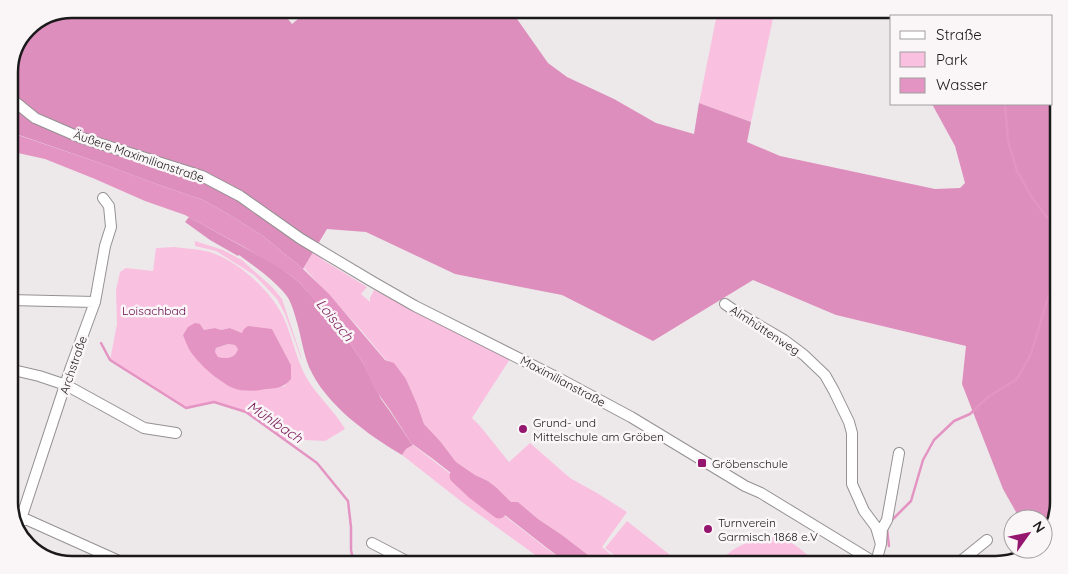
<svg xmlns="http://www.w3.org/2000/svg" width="1068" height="574" viewBox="0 0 1068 574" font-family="Quicksand,sans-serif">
<rect width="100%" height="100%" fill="#ede9eb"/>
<path fill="#fac0e0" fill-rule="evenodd" d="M 718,9 L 775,9 L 751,122 L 699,103 Z
M 195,241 L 223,250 L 242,260 L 273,288 L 282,299 L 302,359 L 301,358 L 285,314 L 277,299 L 265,286 L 254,275 L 216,251 L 195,246 Z
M 175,247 C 187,249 202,249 213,253 C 242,264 275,294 286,323 C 293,341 297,360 306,377 C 317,396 334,410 345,429 L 325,441 L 285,439 L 246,412 L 215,402 L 186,408 L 110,360 L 117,324 L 116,290 L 120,272 L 126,268 L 153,271 L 156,248 ZM 200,324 L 204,330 L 215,328 L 221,330 L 230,328 L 242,333 L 272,329 L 291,365 L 285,386 C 270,389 248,393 234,388 C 220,383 209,371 199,362 Z
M 314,251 L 323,260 L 367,287 L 361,294 L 370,302 L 370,298 L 374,290 L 510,359 L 472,418 L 480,426 L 509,462 L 530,443 L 570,478 L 597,493 L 627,512 L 602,547 L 623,565 L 601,565 L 562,535 L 538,519 L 518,502 L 511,502 L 497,488 L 488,481 L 475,475 L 456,462 L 440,441 L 424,424 L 417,404 L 406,379 L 394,364 L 385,359 L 361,330 L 304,268 Z
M 228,344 L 235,345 L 238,349 C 235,359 227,359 217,357 L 215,352 L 216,348 Z
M 413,445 L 568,565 L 549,565 L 462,502 L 402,455 L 406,449 Z
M 627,521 L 670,555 L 661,565 L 627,565 L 605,548 Z
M 769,537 C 794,539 801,550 818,565 L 718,565 C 730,547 749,541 769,537 Z"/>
<path fill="#dd8ebc" d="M 71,9 L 280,9 L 292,24 L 310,9 L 510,9 L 548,63 L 567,77 L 614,99 L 656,123 L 694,134 L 699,103 L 751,122 L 747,142 L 780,156 L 935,189 L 960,188 L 965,183 L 955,146 L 932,104 L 1052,104 L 1052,46 L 1059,68 L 1053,531 L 1043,541 L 1043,519 L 1020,519 L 1003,489 L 962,384 L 966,346 L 836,315 L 753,280 L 653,341 L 562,295 L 455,274 L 366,232 L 327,229 L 303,269 L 263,236 L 228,214 L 203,200 L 162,186 L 100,163 L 16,134 L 9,119 L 9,68 L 27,27 Z
M 868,9 L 997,9 L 1026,16 L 892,16 L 892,17 Z
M 189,217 L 278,266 L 298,281 L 325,311 L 350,343 L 363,363 L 381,399 L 389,410 L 411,443 L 413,445 L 406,449 L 402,455 C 368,435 325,404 309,367 C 303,352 301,335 296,319 C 294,312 291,301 286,295 C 273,279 255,267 239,255 L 238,256 L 210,240 L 185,222 Z"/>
<path fill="#e494c2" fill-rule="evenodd" d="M 9,132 L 100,163 L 162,186 L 203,200 L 228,214 L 263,236 L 303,269 L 329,294 L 385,360 L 394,363 L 406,379 L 417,404 L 424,424 L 440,441 L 456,462 L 475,475 L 488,481 L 497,488 L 511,502 L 518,502 L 538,519 L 562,535 L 601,565 L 569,565 L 433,459 L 411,443 L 390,410 L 374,388 L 363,363 L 350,343 L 319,305 L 298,281 L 286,272 L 244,247 L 185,215 L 145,201 L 95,179 L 45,159 L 9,151 Z
M 195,323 L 200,324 L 204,330 L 215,328 L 221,330 L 230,328 L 242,333 L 244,329 L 248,326 L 272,329 L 291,365 L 291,379 C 283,388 278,388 267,389 C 257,391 242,392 233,388 C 219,382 197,363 189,349 C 187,345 185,340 183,335 L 188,327 ZM 228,344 L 235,345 L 238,349 C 235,359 226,359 218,357 L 215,352 L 216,348 Z"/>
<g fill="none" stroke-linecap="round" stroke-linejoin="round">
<path stroke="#e494c2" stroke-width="2.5" d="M 987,9 L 990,16
M 1005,104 L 1008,141 L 1017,171 L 1033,199 L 1057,230
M 9,125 L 13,135
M 101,343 L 110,360 L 186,408 L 214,402 L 246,412 L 317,463 L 348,501 L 351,527 L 351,550 L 354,565
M 890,522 L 911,501 L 923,460 L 934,440 L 954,421 L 970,414 L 988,397 L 1017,379 L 1031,354 L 1049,294 L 1056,261
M 887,529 L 889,546"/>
<path stroke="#e494c2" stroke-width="15" d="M 457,476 L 474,492 L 499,511"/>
<defs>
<path id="minor" d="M 9,97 L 35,118 L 79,137 L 202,176 L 240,196 L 301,239 L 373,282 L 415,306 L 560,379 L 631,417 L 745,486 L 761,493 L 879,565
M 9,300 L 95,302
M 725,304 L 738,313 L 784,340 L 804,355 L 825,375 L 834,391 L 849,422 L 852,433 L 852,484 L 864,511 L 876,527 L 881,544
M 9,369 L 39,376 L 66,385 L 144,428 L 176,433
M 12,515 L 21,517 L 128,565
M 17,531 L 71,367 L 95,302 L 105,246 L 111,227 L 109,206 L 103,198
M 372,543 L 414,565
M 876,562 L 881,544 L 882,529 L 887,520 L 899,453
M 956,565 L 987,540"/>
</defs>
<use href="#minor" stroke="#959193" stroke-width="12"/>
<use href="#minor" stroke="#fff" stroke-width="10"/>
</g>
<g fill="#95166f" stroke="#faf6f8" stroke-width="2">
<circle cx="523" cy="429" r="5"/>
<rect x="697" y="458" width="10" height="10" rx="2.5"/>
<circle cx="708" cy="529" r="5"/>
</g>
<g text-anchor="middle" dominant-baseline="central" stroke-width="5" stroke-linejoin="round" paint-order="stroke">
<g font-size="12" fill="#1b191a" stroke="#faf6f8">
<text transform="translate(139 156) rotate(19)">Äußere Maximilianstraße</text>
<text transform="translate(765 330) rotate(33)">Almhüttenweg</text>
<text transform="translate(73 365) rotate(-71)">Archstraße</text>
<text transform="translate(563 381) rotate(28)">Maximilianstraße</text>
</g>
<g font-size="12" fill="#66054a" stroke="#faf6f8">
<text x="154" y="310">Loisachbad</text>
</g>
<g font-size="12" fill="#1b191a" stroke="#faf6f8" text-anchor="start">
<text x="533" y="422">Grund- und<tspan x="533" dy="14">Mittelschule am Gröben</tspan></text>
<text x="712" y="463">Gröbenschule</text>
<text x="718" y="522">Turnverein<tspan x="718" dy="14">Garmisch 1868 e.V</tspan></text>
</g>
<g font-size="14" font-style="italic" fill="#7c205d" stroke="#faf6f8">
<text transform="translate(335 320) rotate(51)">Loisach</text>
<text transform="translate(275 422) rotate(34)">Mühlbach</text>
</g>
</g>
<path d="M0 0H1068V574H0ZM72 18H996A54 54 0 0 1 1050 72V502A54 54 0 0 1 996 556H72A54 54 0 0 1 18 502V72A54 54 0 0 1 72 18Z" fill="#faf6f8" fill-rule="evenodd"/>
<path fill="none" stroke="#1b191a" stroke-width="2.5" d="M72 18H996A54 54 0 0 1 1050 72V502A54 54 0 0 1 996 556H72A54 54 0 0 1 18 502V72A54 54 0 0 1 72 18Z"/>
<rect x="890" y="15" width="162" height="90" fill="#faf6f8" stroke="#a19e9f"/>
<rect x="900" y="31" width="25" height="8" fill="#ffffff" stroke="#a19e9f"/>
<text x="936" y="40" font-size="15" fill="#1b191a">Straße</text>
<rect x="900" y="52" width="25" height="15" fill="#fac0e0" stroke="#a19e9f"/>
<text x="936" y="65" font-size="15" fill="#1b191a">Park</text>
<rect x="900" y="78" width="25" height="15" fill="#e494c2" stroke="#a19e9f"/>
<text x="936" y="90" font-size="15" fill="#1b191a">Wasser</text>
<g transform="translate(1028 534) rotate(57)"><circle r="24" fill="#faf6f8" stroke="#a19e9f"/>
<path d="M0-4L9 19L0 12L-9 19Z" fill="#95166f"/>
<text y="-8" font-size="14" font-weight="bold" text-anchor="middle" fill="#1b191a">N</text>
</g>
</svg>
